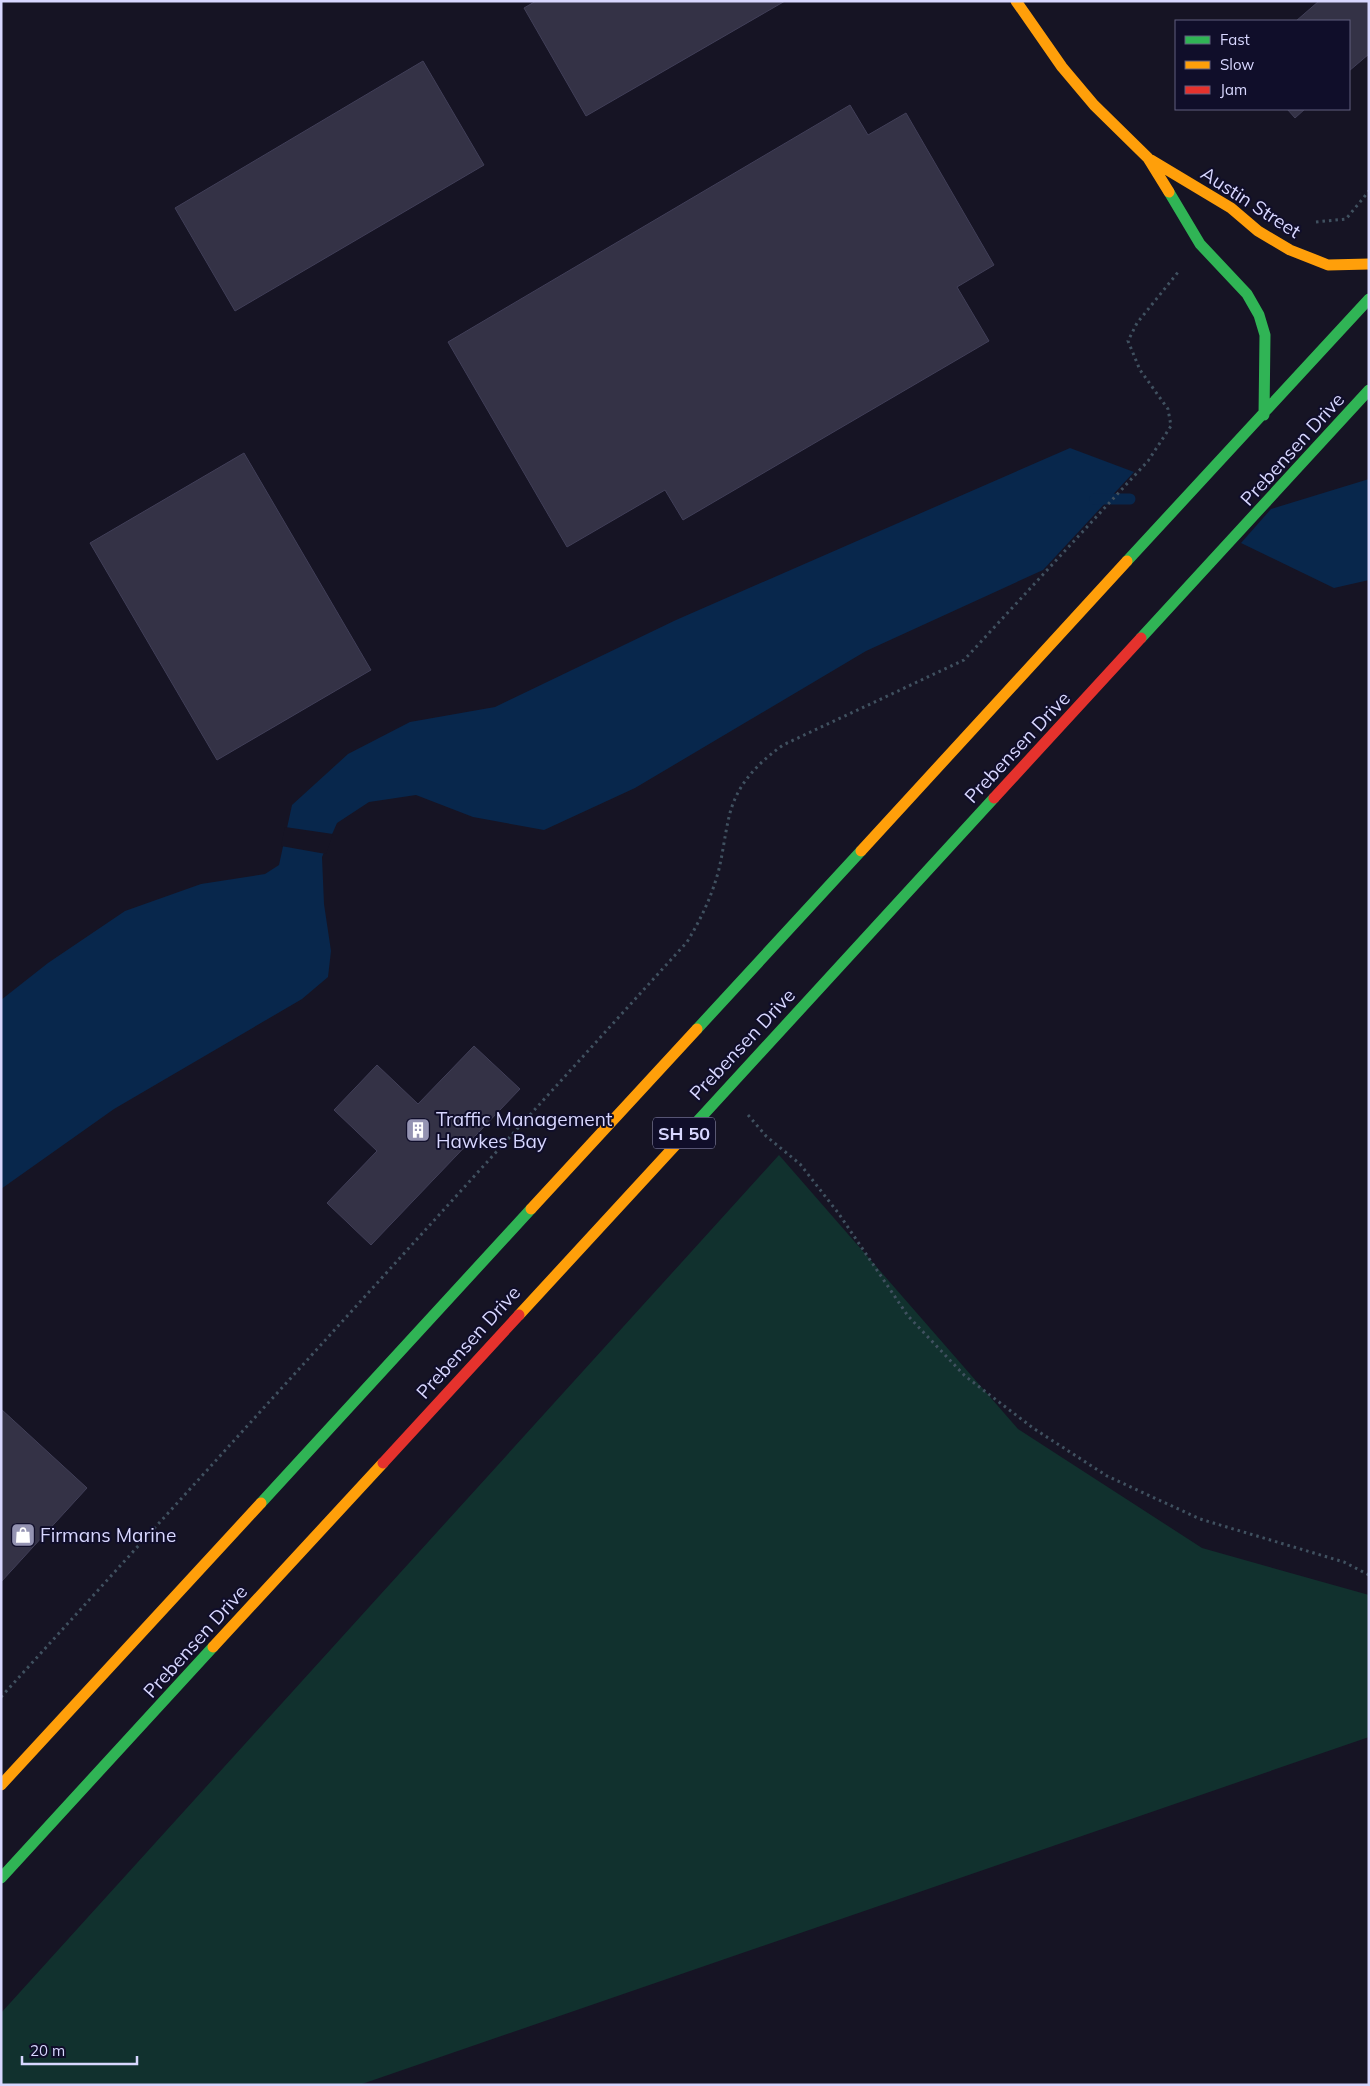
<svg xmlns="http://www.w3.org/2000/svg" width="1370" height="2086" viewBox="0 0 1370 2086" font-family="Mulish,sans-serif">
<rect width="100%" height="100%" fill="#161424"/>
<path fill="#11312e" d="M 779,1155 L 1018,1429 L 1202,1548 L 1369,1595 L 1369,1737 L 359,2085 L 1,2085 L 1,2013 Z"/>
<path fill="#08274c" d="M 1070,448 L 1134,472 L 1043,570 L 866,651 L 635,788 L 544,830 L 473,817 L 416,795 L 369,802 L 337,823 L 322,857 L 324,904 L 331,951 L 328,977 L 302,999 L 114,1109 L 1,1189 L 1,1000 L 48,963 L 125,911 L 201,884 L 265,874 L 279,865 L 292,805 L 348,754 L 410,722 L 495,707 L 676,620 Z
M 1369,479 L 1369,580 L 1334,588 L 1241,543 L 1271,509 Z"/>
<path fill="#161424" d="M 285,827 L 333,834 L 326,854 L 281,846 Z"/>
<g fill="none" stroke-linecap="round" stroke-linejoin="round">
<path stroke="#08274c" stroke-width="11" d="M 1095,499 L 1130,499"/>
</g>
<path fill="#343246" stroke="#413f58" d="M 536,1 L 785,1 L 586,116 L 524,8 Z
M 1319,1 L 1369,1 L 1369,54 L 1349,71 L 1349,21 L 1296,21 Z
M 423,61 L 484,165 L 235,311 L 175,208 Z
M 850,105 L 868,135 L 906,113 L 994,265 L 957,287 L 989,341 L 683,520 L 665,490 L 567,547 L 448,342 Z
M 1287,109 L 1305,109 L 1295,118 Z
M 244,453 L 371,670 L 217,760 L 90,543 Z
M 474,1046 L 520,1089 L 371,1245 L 327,1203 L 377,1151 L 334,1110 L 377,1065 L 418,1104 Z
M 1,1409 L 87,1488 L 1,1582 Z"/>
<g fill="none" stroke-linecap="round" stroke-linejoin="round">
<path stroke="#405160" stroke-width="3" stroke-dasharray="2.5 4" stroke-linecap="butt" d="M 1316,222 L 1346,219 L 1369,191
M 748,1115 L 766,1136 L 800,1164 L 839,1214 L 908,1316 L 965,1376 L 1033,1428 L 1107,1476 L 1200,1519 L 1344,1562 L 1369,1575
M 1,1697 L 687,942 C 701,919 712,896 719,869 C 723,852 725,834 729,817 C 736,785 758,763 783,745 L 964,660 L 1148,461 L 1171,426 L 1168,409 L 1140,370 L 1128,341 L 1137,323 L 1179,271"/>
<path stroke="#30b455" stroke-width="11" d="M 1169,192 L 1200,244 L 1247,294 L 1259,315 L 1265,335 L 1264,415
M 1127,561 L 1369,299
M 1141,638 L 1369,390
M 697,1029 L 861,851
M 683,1137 L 994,798
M 261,1503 L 531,1209
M 1,1878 L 213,1647"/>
<path stroke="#ff9f0a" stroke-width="11" d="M 1016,1 L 1062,67 L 1094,105 L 1148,158 L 1169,192
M 1151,160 L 1231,208 L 1258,231 L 1290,250 L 1328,265 L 1369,264
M 861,851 L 1127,561
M 531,1209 L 697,1029
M 519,1315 L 683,1137
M 213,1647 L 383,1463
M 1,1785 L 261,1503"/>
<path stroke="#e5322d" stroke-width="11" d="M 994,798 L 1141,638
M 383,1463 L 519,1315"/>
</g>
<defs>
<symbol id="building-square" viewBox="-11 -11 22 22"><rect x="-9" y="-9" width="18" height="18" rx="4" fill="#9493b2" stroke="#100e2a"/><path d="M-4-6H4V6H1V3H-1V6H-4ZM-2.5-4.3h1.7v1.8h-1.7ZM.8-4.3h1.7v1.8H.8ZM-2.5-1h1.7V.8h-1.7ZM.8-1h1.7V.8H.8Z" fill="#fff"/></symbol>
<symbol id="shop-square" viewBox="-11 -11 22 22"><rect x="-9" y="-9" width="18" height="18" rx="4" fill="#9493b2" stroke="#100e2a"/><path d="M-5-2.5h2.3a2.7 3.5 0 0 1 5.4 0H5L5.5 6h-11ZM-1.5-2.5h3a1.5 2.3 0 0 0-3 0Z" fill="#fff"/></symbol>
</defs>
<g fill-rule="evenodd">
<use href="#building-square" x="404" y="1116" width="28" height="28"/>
<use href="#shop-square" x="9" y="1521" width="28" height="28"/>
</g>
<g text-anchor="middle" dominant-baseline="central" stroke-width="4" stroke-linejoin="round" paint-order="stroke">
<rect fill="#100e2a" stroke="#9c9bbf" stroke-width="1" x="653" y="1117.5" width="62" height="31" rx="4"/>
<g font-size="18" font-weight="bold" fill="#d8d7ff">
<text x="684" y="1133">SH 50</text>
</g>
<g font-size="19" fill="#d8d7ff" stroke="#100e2a">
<text transform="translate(1251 202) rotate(33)">Austin Street</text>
<text transform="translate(1292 449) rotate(-48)">Prebensen Drive</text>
<text transform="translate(1017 747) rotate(-47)">Prebensen Drive</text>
<text transform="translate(742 1044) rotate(-47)">Prebensen Drive</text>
<text transform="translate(468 1342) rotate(-48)">Prebensen Drive</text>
<text transform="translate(195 1641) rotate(-48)">Prebensen Drive</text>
</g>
<g font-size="19" fill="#d8d7ff" stroke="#100e2a" text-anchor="start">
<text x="436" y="1119">Traffic Management<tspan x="436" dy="22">Hawkes Bay</tspan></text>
<text x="40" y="1535">Firmans Marine</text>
</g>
</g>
<rect width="1370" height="2086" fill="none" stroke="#d8d7ff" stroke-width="5"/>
<rect x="1175" y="20" width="175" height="90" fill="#100e2a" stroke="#605e7f"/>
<rect x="1185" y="36" width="25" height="8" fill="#30b455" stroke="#605e7f"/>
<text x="1220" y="45" font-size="15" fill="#d8d7ff">Fast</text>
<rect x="1185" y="61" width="25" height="8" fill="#ff9f0a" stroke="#605e7f"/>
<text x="1220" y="70" font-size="15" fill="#d8d7ff">Slow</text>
<rect x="1185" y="86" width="25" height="8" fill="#e5322d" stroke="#605e7f"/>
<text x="1220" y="95" font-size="15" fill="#d8d7ff">Jam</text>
<path d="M22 2056v8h115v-8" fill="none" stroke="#d8d7ff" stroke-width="2.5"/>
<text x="30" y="2056" font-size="15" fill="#d8d7ff" stroke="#100e2a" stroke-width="4" paint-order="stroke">20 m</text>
</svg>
